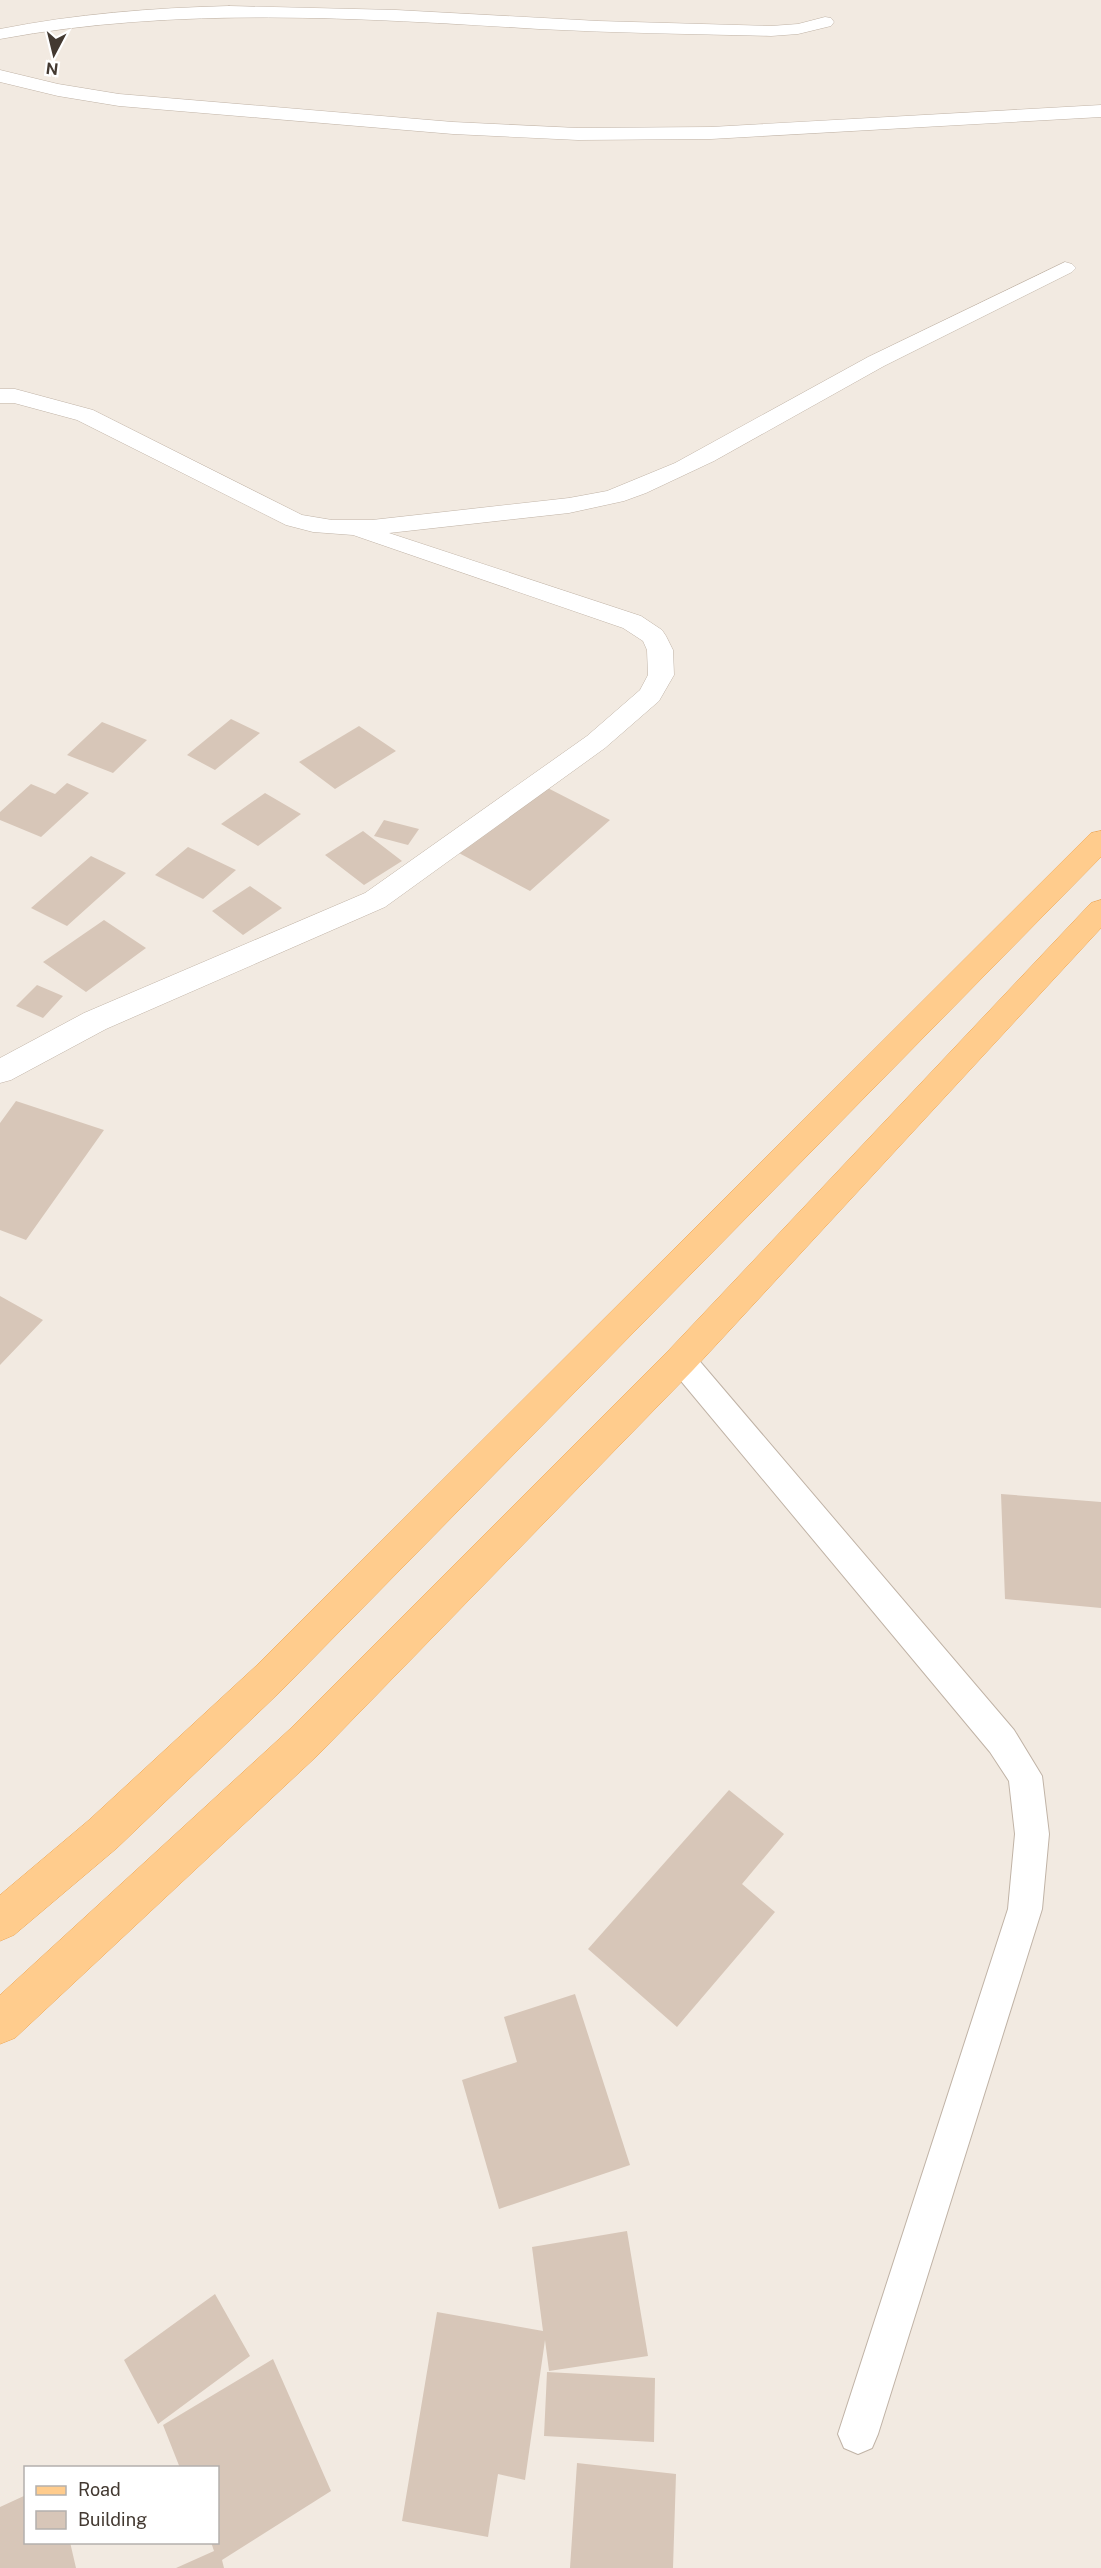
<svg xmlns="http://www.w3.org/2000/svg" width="1101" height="2568" viewBox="0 0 1101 2568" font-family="'Public Sans',sans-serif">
<rect width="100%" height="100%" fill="#f2eae1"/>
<path fill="#d7c6b8" d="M 231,719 L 260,733 L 215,770 L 187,755 Z
M 102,722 L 147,740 L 113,773 L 67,755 Z
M 359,726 L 396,751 L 335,789 L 299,762 Z
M 67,783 L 89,793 L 41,837 L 0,820 L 0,812 L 31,784 L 55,794 Z
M 538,783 L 610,820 L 530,891 L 457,852 Z
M 265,793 L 301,814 L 258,846 L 221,824 Z
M 384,820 L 419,829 L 408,845 L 374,836 Z
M 363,831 L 402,861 L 364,885 L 325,855 Z
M 188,847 L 236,870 L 203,899 L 155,875 Z
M 91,856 L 126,873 L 67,926 L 31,908 Z
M 250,886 L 282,908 L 243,935 L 212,911 Z
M 104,920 L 146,948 L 86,992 L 43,962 Z
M 37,985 L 63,996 L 43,1018 L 16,1006 Z
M 16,1101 L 104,1130 L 26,1240 L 0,1230 L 0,1123 Z
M 0,1296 L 43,1320 L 0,1365 Z
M 1001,1494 L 1101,1502 L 1101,1608 L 1005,1599 Z
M 729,1790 L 784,1834 L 742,1884 L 775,1912 L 677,2027 L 588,1949 Z
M 575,1994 L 630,2165 L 499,2209 L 462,2080 L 517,2062 L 504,2017 Z
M 627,2231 L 648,2356 L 549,2371 L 545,2340 L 525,2480 L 498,2474 L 488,2537 L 402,2521 L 437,2312 L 543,2331 L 532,2247 Z
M 215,2294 L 250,2356 L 158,2424 L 124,2360 Z
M 273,2359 L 331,2491 L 222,2560 L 224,2568 L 176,2568 L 214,2551 L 211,2542 L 218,2542 L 218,2468 L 180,2468 L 163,2425 Z
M 547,2372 L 655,2378 L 654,2442 L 544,2436 Z
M 577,2463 L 676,2474 L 673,2568 L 570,2568 Z
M 26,2495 L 26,2542 L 70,2542 L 76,2568 L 0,2568 L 0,2507 Z"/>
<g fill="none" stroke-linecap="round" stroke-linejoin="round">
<defs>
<path id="service" d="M 681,1348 L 691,1351 L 1014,1730 L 1042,1776 L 1049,1834 L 1042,1909 L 878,2434 L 872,2448 L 858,2454 L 844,2448 L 838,2434 L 1008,1909 L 1015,1834 L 1009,1781 L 990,1752 L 671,1369 L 666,1360 L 671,1351 Z"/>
<path id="minor" d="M 229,6 L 396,10 L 598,21 L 771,26 L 798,24 L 825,17 L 831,18 L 834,22 L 831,26 L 798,34 L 771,36 C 694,34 616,33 539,29 C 359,18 178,6 0,39 L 0,29 C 76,14 151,8 229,6 Z
M 0,70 L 58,84 L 119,94 L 453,122 L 578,128 L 711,127 L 1101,105 L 1101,117 L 711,139 L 578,140 L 453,134 L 119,106 L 58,96 L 0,82 Z
M 1065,262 L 1072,264 L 1076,268 L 1072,272 L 884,366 L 714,461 L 646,493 L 624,501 L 569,513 L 389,533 L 641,616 L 662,630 L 666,636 L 673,650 L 674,675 L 659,701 L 605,748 L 385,907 L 106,1029 L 11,1080 L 0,1083 L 0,1058 L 84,1013 L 365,893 L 587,736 L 640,690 L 648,675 L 647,650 L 643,641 L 623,628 L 353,535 L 313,532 L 286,525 L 77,420 L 14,403 L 0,403 L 0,389 L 15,389 L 93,410 L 302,515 L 332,520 L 372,520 L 569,498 L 607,491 L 675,463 L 868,357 Z"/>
<path id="primary" d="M 1101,831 L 1101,857 L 282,1690 L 117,1848 L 14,1935 L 0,1941 L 0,1895 L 89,1820 L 256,1666 L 1091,833 Z
M 1101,900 L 1101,928 L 693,1370 L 318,1755 L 15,2038 L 0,2044 L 0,1995 L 290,1729 L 669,1350 L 1091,903 Z"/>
</defs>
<use href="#service" stroke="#c0b3a6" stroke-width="2"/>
<use href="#minor" stroke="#c0b3a6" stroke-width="1"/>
<use href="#primary" stroke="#eda654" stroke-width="1"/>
<use href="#service" fill="#fff" fill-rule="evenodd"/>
<use href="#minor" fill="#fff" fill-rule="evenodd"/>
<use href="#primary" fill="#ffcc8d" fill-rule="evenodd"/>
</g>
<rect x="24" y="2466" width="195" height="78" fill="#ffffff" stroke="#b4b0ad" stroke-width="1.5"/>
<rect x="36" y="2486" width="30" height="9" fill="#ffcc8d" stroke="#b4b0ad" stroke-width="1.5"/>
<text x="78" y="2496" font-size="18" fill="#433931">Road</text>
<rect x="36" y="2511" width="30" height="18" fill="#d7c6b8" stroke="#b4b0ad" stroke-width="1.5"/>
<text x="78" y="2526" font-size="18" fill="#433931">Building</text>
<g transform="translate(54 54) rotate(187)" stroke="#ffffff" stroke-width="4.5" paint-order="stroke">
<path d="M0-4.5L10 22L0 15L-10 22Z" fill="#433931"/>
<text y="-9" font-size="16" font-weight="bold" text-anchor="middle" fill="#433931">N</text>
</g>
</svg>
